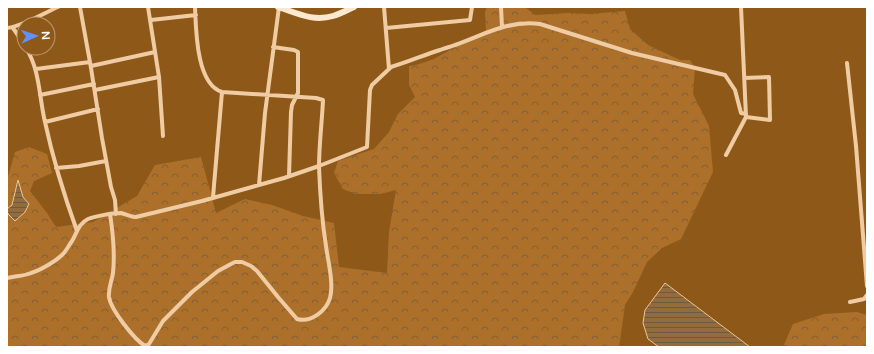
<svg xmlns="http://www.w3.org/2000/svg" width="874" height="354" viewBox="0 0 874 354" font-family="'Varela Round',sans-serif">
<defs>
<pattern id="forest-crowns" width="20" height="18" patternUnits="userSpaceOnUse"><rect width="20" height="18" fill="#ac702a"/><path d="M2 6a3 3 0 1 1 6 0M12 15a3 3 0 1 1 6 0" fill="none" stroke="#816039"/></pattern>
<pattern id="water-rules" width="6" height="5" patternUnits="userSpaceOnUse"><rect width="6" height="5" fill="#926c3c"/><path d="M0 2.5h6" fill="none" stroke="#6c5a45"/></pattern>
</defs>
<rect width="100%" height="100%" fill="#8e5918"/>
<path fill="url(#forest-crowns)" d="M 487,7 L 525,7 L 535,15 L 567,13 L 590,14 L 625,11 L 630,29 L 648,45 L 680,60 L 690,60 L 695,68 L 693,94 L 709,126 L 713,172 L 681,239 L 662,248 L 647,262 L 633,292 L 625,305 L 619,347 L 7,347 L 7,180 L 15,152 L 29,147 L 47,154 L 52,173 L 34,181 L 30,191 L 47,213 L 56,227 L 93,222 L 137,196 L 155,165 L 201,157 L 216,213 L 245,199 L 272,205 L 303,216 L 334,223 L 339,267 L 387,273 L 389,232 L 396,190 L 380,194 L 356,194 L 343,189 L 334,173 L 338,161 L 374,149 L 389,132 L 398,114 L 415,97 L 409,85 L 409,66 L 416,65 L 434,59 L 486,30 L 485,12 Z
M 857,312 L 867,315 L 867,347 L 783,347 L 793,324 L 824,314 Z"/>
<path fill="url(#water-rules)" stroke="#f1c696" d="M 18,180 L 23,197 L 29,204 L 25,212 L 15,221 L 8,214 L 7,209 L 12,205 Z
M 665,283 L 750,347 L 659,347 L 648,339 L 643,323 L 645,310 Z"/>
<g fill="none" stroke-linecap="round" stroke-linejoin="round">
<path stroke="#efcca3" stroke-width="4" d="M 80,7 L 91,68 L 102,138 L 111,187 L 115,200 L 116,214
M 148,7 L 159,77 L 163,136
M 384,7 L 389,69
M 501,7 L 502,27
M 151,20 L 196,15
M 7,28 C 21,27 44,13 58,7
M 13,28 L 24,44
M 386,28 L 470,20 L 472,7
M 273,47 L 294,50 L 298,52 L 298,93 L 292,105 L 291,112 L 289,176
M 26,48 C 40,70 39,97 45,122 C 53,159 64,195 77,231
M 847,63 L 856,146 L 867,286
M 91,66 L 155,52
M 36,69 L 90,62
M 744,78 L 769,77 L 770,120 L 746,117
M 95,90 L 159,77
M 40,95 L 94,84
M 45,122 L 98,109
M 726,155 L 746,117 L 741,7
M 56,168 L 79,166 L 106,161
M 259,185 L 265,113 L 279,7
M 213,197 L 222,92
M 110,214 C 113,233 115,254 113,273 C 112,281 108,288 109,297 C 111,310 134,339 145,346 L 149,344 L 163,321 L 192,292 L 218,271 L 231,264 L 235,262 L 242,262 L 251,266 L 257,271 L 278,297 L 297,319 C 311,323 326,311 330,298 C 334,284 328,261 326,246 C 322,221 320,193 319,167 C 319,145 322,122 323,100 L 316,98 L 222,92 C 196,84 196,29 195,7
M 7,278 C 15,276 24,276 31,273 C 41,270 56,261 63,254 C 66,251 69,245 72,241 C 77,233 78,224 88,219 C 96,216 112,213 121,213 C 126,214 131,217 136,217 L 202,201 L 284,178 L 319,166 L 367,147 L 370,90 L 372,85 L 389,69 L 391,67 C 408,62 424,55 440,50 C 445,48 450,47 455,45 C 484,35 507,20 540,24 L 632,53 L 725,75 L 735,90 L 741,113 L 746,114
M 850,302 L 864,299 L 867,295"/>
<path stroke="#fae8d1" stroke-width="6" d="M 278,7 C 297,13 313,22 333,16 C 340,14 347,10 354,7"/>
</g>
<rect width="874" height="354" fill="none" stroke="#ffffff" stroke-width="16"/>
<g transform="translate(36 36) rotate(87)"><circle r="19" fill="#8e5918" stroke="#bb9b74"/>
<path d="M0-3L7 15L0 10L-7 15Z" fill="#6191ff"/>
<text y="-6" font-size="11" font-weight="bold" text-anchor="middle" fill="#ffffff">N</text>
</g>
</svg>
